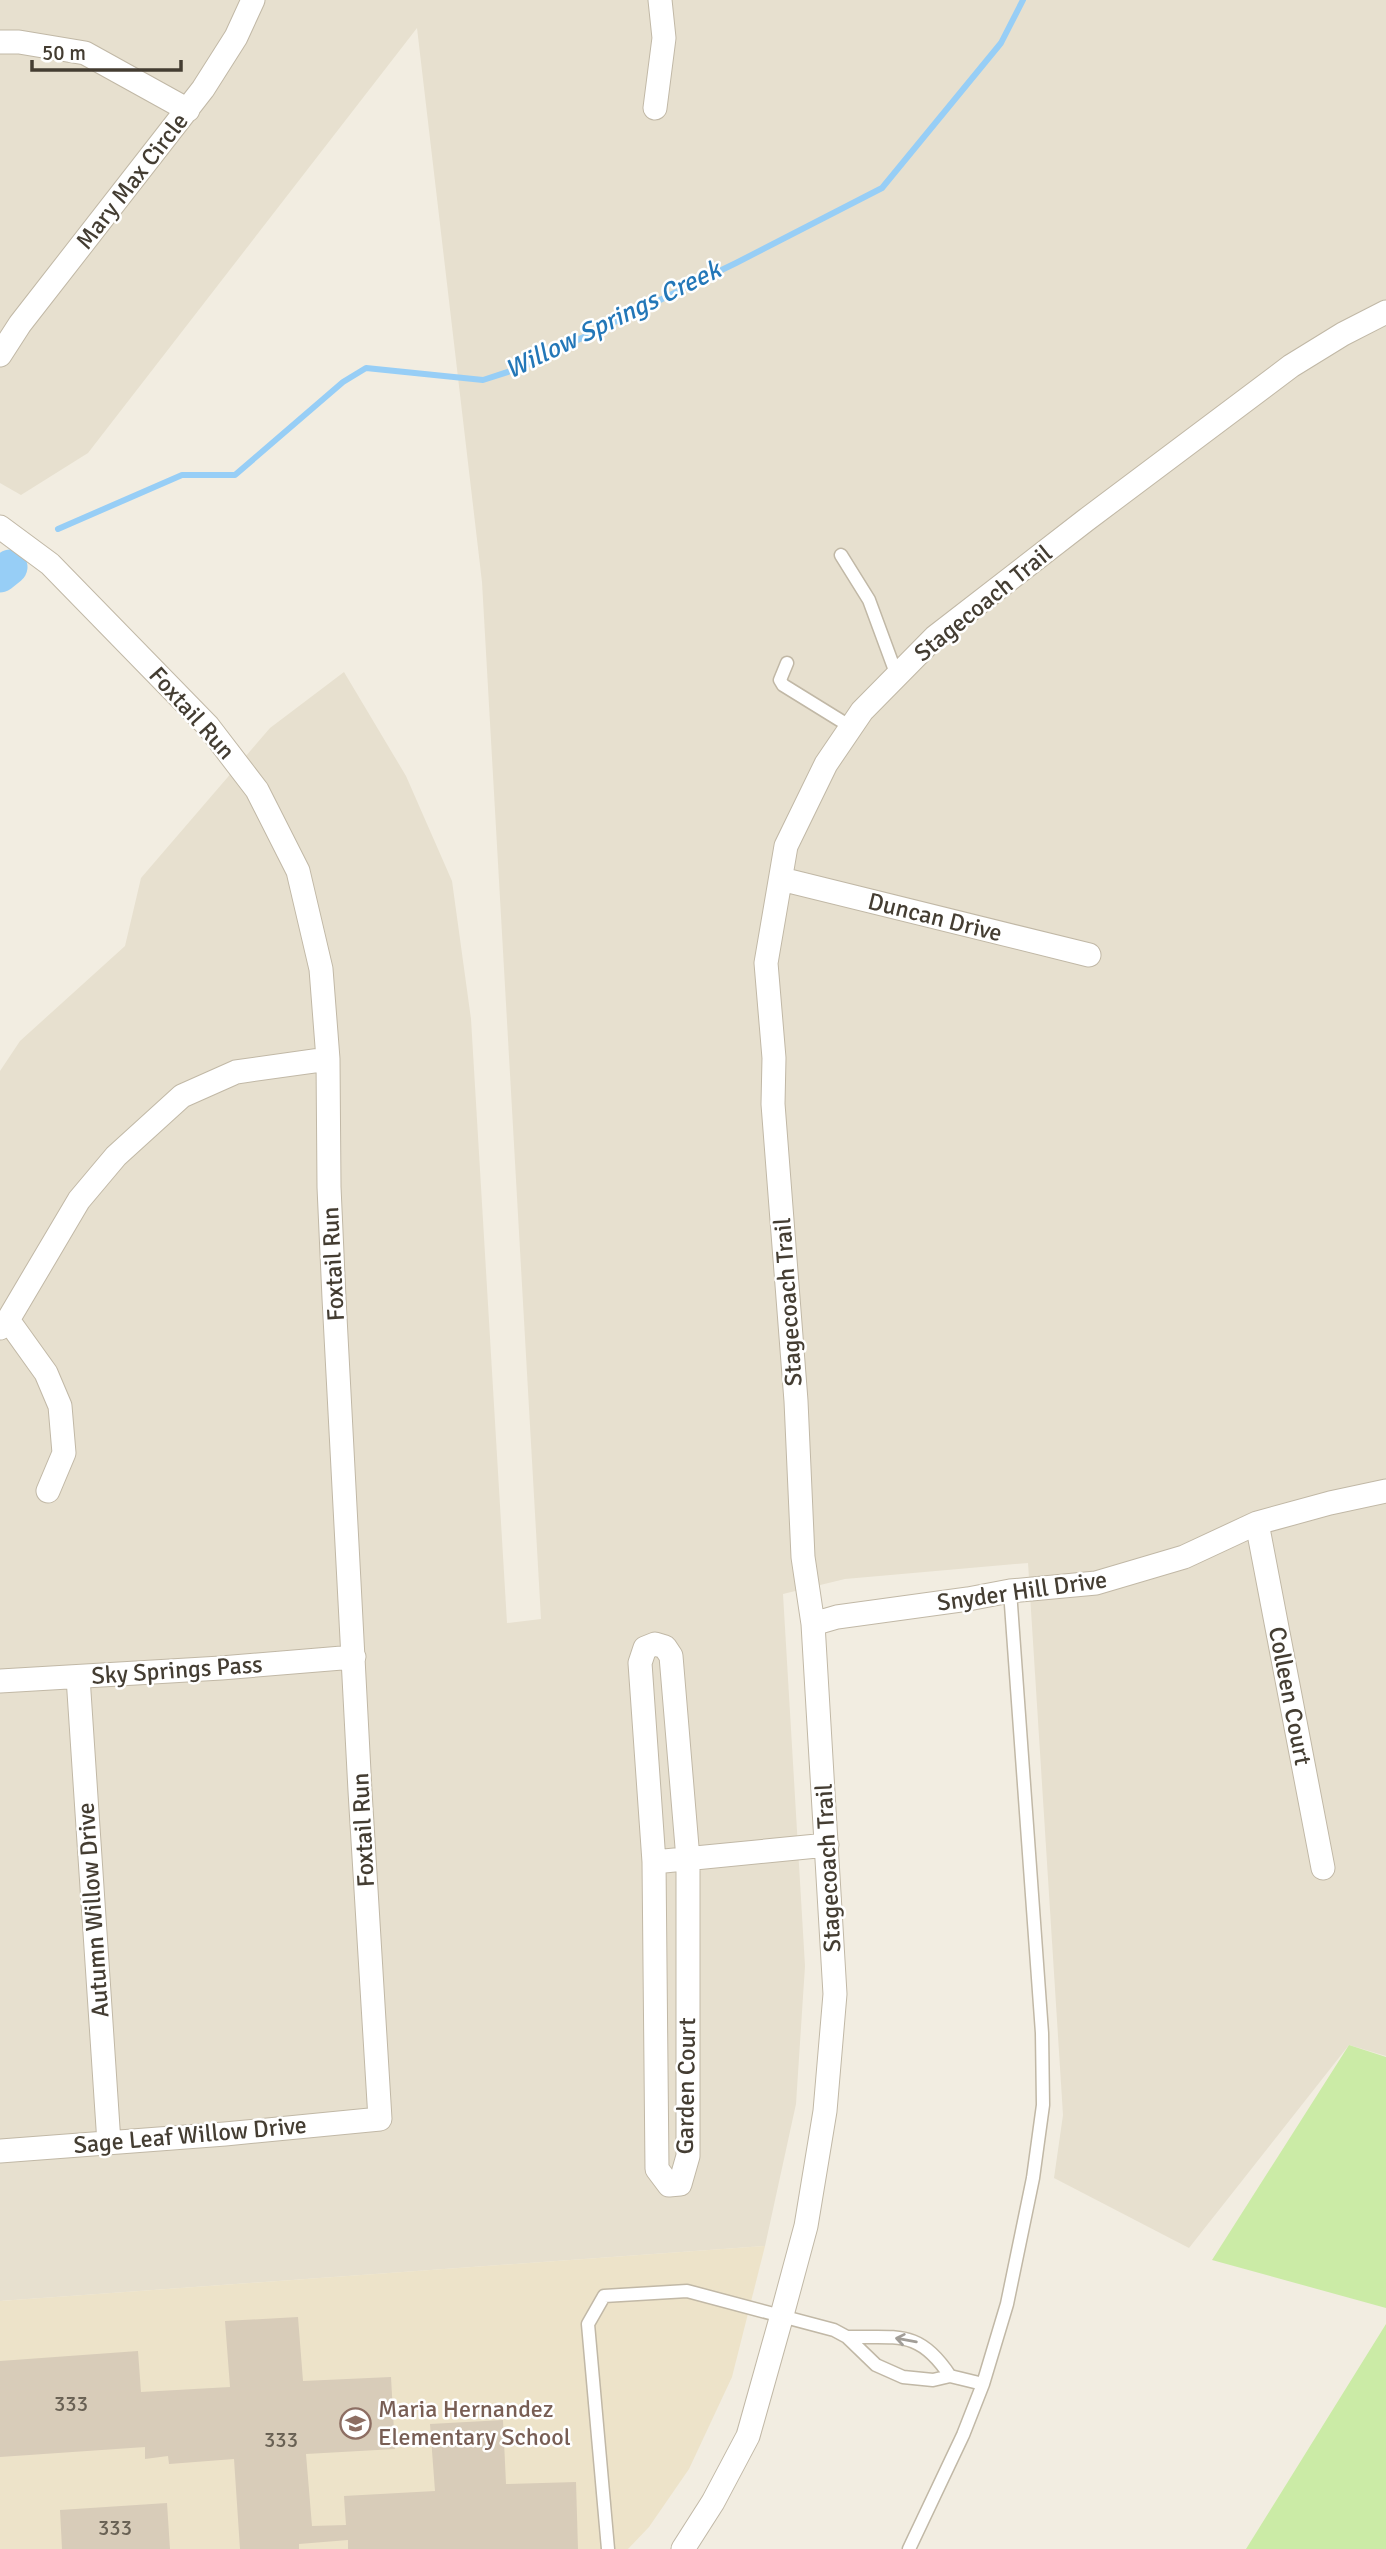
<svg xmlns="http://www.w3.org/2000/svg" width="1386" height="2549" viewBox="0 0 1386 2549" font-family="Signika,sans-serif">
<rect width="100%" height="100%" fill="#f2ede1"/>
<path fill="#e7e0cf" d="M 0,0 L 1386,0 L 1386,2056 L 1349,2045 L 1189,2248 L 1054,2178 L 1063,2115 L 1028,1563 L 845,1579 L 783,1594 L 805,1966 L 796,2104 L 765,2246 L 0,2301 L 0,1071 L 20,1041 L 125,946 L 141,878 L 270,728 L 344,672 L 406,776 L 452,881 L 471,1019 L 507,1623 L 541,1619 L 482,582 L 417,28 L 88,453 L 21,495 L 0,483 Z"/>
<path fill="#ede3c9" d="M 765,2246 L 732,2377 L 689,2469 L 649,2527 L 628,2549 L 0,2549 L 0,2301 Z"/>
<path fill="#cbeba6" d="M 1349,2045 L 1386,2057 L 1386,2308 L 1212,2260 Z
M 1386,2324 L 1386,2549 L 1246,2549 Z"/>
<g fill="none" stroke-linecap="round" stroke-linejoin="round">
<path stroke="#97cef6" stroke-width="6" d="M 58,529 L 182,475 L 235,475 L 343,382 L 366,368 L 483,380 L 520,368 L 736,263 L 882,188 L 1001,43 L 1023,0"/>
<path stroke="#97cef6" stroke-width="35" d="M 0,575 L 10,567"/>
</g>
<path fill="#d8ccb9" d="M 298,2317 L 303,2381 L 391,2377 L 395,2449 L 306,2454 L 312,2526 L 346,2525 L 344,2496 L 435,2491 L 430,2424 L 503,2420 L 506,2484 L 576,2482 L 578,2549 L 348,2549 L 348,2540 L 299,2544 L 299,2549 L 240,2549 L 234,2459 L 169,2464 L 168,2456 L 145,2459 L 145,2447 L 0,2457 L 0,2361 L 138,2351 L 141,2392 L 230,2387 L 225,2321 Z
M 167,2503 L 170,2549 L 62,2549 L 60,2510 Z"/>
<g fill="none" stroke-linecap="round" stroke-linejoin="round">
<defs>
<path id="lane" d="M 841,555 L 869,600 L 897,676
M 787,663 L 780,680 L 783,685 L 851,727
M 847,2337 C 898,2338 919,2329 950,2376
M 608,2549 L 588,2324 L 604,2296 L 687,2291 L 834,2330 L 847,2337 L 876,2365 L 903,2377 L 933,2380 L 950,2376 L 983,2384 L 1007,2304 L 1033,2178 L 1043,2105 L 1042,2033 L 1010,1591
M 909,2549 L 963,2435 L 983,2384"/>
<path id="street" d="M 0,42 L 19,42 L 85,53 L 188,110
M 655,108 L 664,38 L 660,0
M 0,355 L 20,324 L 203,89 L 236,37 L 253,0
M 0,527 L 50,564 L 208,726 L 257,790 L 298,871 L 321,969 L 328,1059 L 329,1187 L 334,1298 L 360,1791 L 380,2119 L 225,2134 L 0,2151
M 781,879 L 1089,955
M 8,1320 L 46,1373 L 60,1406 L 64,1453 L 48,1491
M 0,1328 L 8,1320 L 79,1200 L 116,1156 L 182,1096 L 236,1072 L 328,1059
M 1257,1523 L 1323,1868
M 813,1624 L 837,1617 L 968,1599 L 1010,1591 L 1096,1583 L 1184,1557 L 1257,1523 L 1330,1503 L 1386,1491
M 655,1644 L 665,1647 L 671,1656 L 688,1859 L 688,2156 L 680,2184 L 669,2185 L 657,2169 L 654,1862 L 640,1663 L 645,1648 Z
M 78,1677 L 109,2143
M 0,1681 L 221,1668 L 354,1657
M 654,1862 L 827,1845
M 683,2549 L 713,2502 L 748,2436 L 782,2315 L 806,2226 L 825,2111 L 835,1994 L 813,1624 L 803,1557 L 796,1401 L 773,1104 L 774,1058 L 766,963 L 786,846 L 826,764 L 862,711 L 935,637 L 1086,520 L 1291,366 L 1343,334 L 1386,312"/>
</defs>
<use href="#lane" stroke="#c1b8a6" stroke-width="15"/>
<use href="#street" stroke="#c1b8a6" stroke-width="25"/>
<use href="#lane" stroke="#fff" stroke-width="12"/>
<use href="#street" stroke="#fff" stroke-width="23"/>
</g>
<defs><path id="oneway-shaft" d="M-6 0H5M1.5-3L5.5 0L1.5 3" fill="none" stroke-width="1.6" stroke-linecap="round" stroke-linejoin="round" transform="scale(1.75)"/></defs>
<use stroke="#a29e98" href="#oneway-shaft" transform="translate(906 2340) rotate(-170)"/>
<defs>
<symbol id="school-ring" viewBox="-11 -11 22 22"><circle r="9.5" fill="#fff" stroke="#8d6e63" stroke-width="1.5"/><path d="M0-5L7-2L0 1L-7-2ZM-4 1L0 2.5L4 1V4Q0 6-4 4Z" fill="#8d6e63"/></symbol>
</defs>
<g fill-rule="evenodd">
<use href="#school-ring" x="338" y="2406" width="35" height="35"/>
</g>
<g text-anchor="middle" dominant-baseline="central" stroke-width="5" stroke-linejoin="round" paint-order="stroke">
<g font-size="21" fill="#696154">
<text x="71" y="2404">333</text>
<text x="281" y="2440">333</text>
<text x="115" y="2528">333</text>
</g>
<g font-size="24" fill="#443d32" stroke="#fff">
<text transform="translate(132 181) rotate(-52)">Mary Max Circle</text>
<text transform="translate(983 603) rotate(-39)">Stagecoach Trail</text>
<text transform="translate(192 713) rotate(48)">Foxtail Run</text>
<text transform="translate(935 917) rotate(14)">Duncan Drive</text>
<text transform="translate(333 1264) rotate(-93)">Foxtail Run</text>
<text transform="translate(788 1302) rotate(-94)">Stagecoach Trail</text>
<text transform="translate(1022 1591) rotate(-8)">Snyder Hill Drive</text>
<text transform="translate(177 1670) rotate(-4)">Sky Springs Pass</text>
<text transform="translate(1290 1696) rotate(79)">Colleen Court</text>
<text transform="translate(363 1830) rotate(-93)">Foxtail Run</text>
<text transform="translate(828 1868) rotate(-93)">Stagecoach Trail</text>
<text transform="translate(93 1910) rotate(-94)">Autumn Willow Drive</text>
<text transform="translate(686 2086) rotate(-89)">Garden Court</text>
<text transform="translate(190 2135) rotate(-5)">Sage Leaf Willow Drive</text>
</g>
<g font-size="24" fill="#785e54" stroke="#fff" text-anchor="start">
<text x="378" y="2409">Maria Hernandez<tspan x="378" dy="28">Elementary School</tspan></text>
</g>
<g font-size="26" font-style="italic" fill="#2377b8" stroke="#fff">
<text transform="translate(613 320) rotate(-26)">Willow Springs Creek</text>
</g>
</g>
<path d="M32 60v10h149v-10" fill="none" stroke="#443d32" stroke-width="3.5"/>
<text x="42" y="60" font-size="21" fill="#443d32" stroke="#ffffff" stroke-width="5" paint-order="stroke">50 m</text>
</svg>
